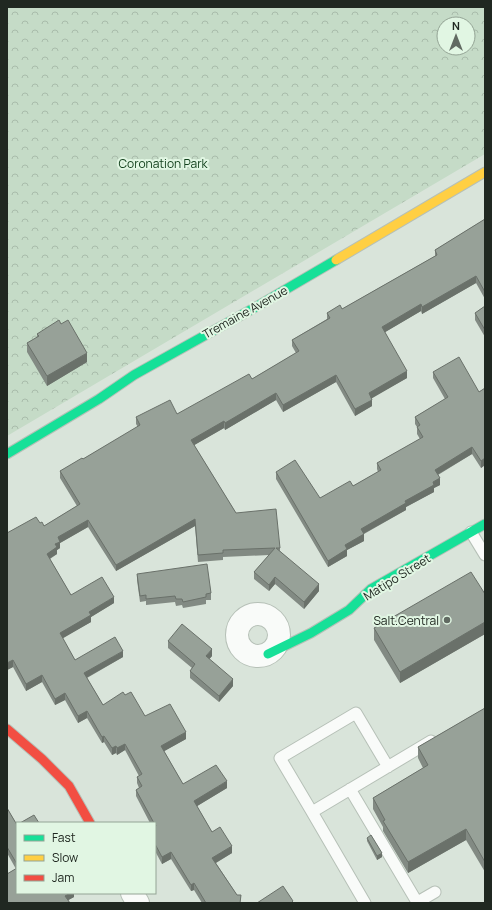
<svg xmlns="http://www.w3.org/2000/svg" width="492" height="910" viewBox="0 0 492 910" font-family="Manrope,sans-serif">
<defs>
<pattern id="park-crowns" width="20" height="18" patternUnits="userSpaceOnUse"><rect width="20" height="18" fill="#c5dbc7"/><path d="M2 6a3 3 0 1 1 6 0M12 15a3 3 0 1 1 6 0" fill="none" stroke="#a9bcab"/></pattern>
</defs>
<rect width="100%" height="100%" fill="#d9e4da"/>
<path fill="url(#park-crowns)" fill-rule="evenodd" d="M 7,7 L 485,7 L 485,154 L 7,436 ZM 444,24 L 468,24 L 468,48 L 444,48 Z"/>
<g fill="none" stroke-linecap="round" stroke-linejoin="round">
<defs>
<path id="lane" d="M 471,532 L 485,555
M 388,767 L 356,713 L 280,758 L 312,812 L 431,741
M 350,789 L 417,902
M 312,812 L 365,903
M 416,903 L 435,892"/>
<path id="street" d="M237 635a21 21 0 1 1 42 0a21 21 0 1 1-42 0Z
M 132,893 L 138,903"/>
<path id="fast" d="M 7,454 L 99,399 L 134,375 L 254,308 L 336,260
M 268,654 L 311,633 L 349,610 L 371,589 L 485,524"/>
<path id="slow" d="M 336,260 L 485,172"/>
<path id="jam" d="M 7,729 L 42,759 L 69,786 L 90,823"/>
</defs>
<use href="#lane" stroke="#b6c0b7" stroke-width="13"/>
<use href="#street" stroke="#b6c0b7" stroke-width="24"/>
<use href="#fast" stroke="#b6c0b7" stroke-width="11"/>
<use href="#slow" stroke="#b6c0b7" stroke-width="11"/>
<use href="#jam" stroke="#b6c0b7" stroke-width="11"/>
<use href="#lane" stroke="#f9fbf9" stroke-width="11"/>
<use href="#street" stroke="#f9fbf9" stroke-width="22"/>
<use href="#fast" stroke="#16e098" stroke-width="9"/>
<use href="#slow" stroke="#ffcf43" stroke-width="9"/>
<use href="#jam" stroke="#f24e42" stroke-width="9"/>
</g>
<path fill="#828a83" d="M 485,219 L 485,299 L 476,283 L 422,314 L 421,311 L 385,332 L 407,378 L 371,398 L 372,406 L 355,416 L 336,382 L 283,412 L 276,400 L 225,430 L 224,428 L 194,445 L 236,513 L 280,548 L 280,551 L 319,591 L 304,609 L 275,584 L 269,591 L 254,579 L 254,572 L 269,555 L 223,557 L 223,560 L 198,562 L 195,526 L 116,571 L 88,527 L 60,543 L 60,548 L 57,550 L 57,554 L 50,559 L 71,595 L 114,603 L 91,617 L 91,622 L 62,638 L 75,660 L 123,657 L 87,678 L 103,705 L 125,695 L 145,716 L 186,739 L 164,751 L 183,784 L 227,788 L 197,806 L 212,832 L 232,853 L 216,863 L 237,895 L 241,895 L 240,903 L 202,903 L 194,890 L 191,891 L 171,859 L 162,864 L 155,851 L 155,823 L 150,823 L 136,796 L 136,790 L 139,788 L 137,783 L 137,777 L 139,776 L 125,750 L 117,755 L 116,753 L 112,755 L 104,742 L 102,743 L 87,718 L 78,723 L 65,700 L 55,705 L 42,682 L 26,691 L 13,667 L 7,670 L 40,523 L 44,526 L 77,506 L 60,478 L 60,471 L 83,459 L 138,427 L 136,424 L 136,417 L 177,414 L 252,379 L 296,353 L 292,346 L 292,340 L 327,319 L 327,313 L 342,309 L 435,256 L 435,250 Z
M 485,306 L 485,337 L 475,320 L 475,313 Z
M 61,324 L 87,362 L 47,386 L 27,352 L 27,343 L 37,338 L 37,334 Z
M 433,372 L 479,392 L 485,388 L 485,465 L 481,468 L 472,454 L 438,475 L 440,485 L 434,488 L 434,492 L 406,507 L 406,510 L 364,534 L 364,541 L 347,550 L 347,556 L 328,567 L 276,479 L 276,472 L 320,498 L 353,486 L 378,472 L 377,469 L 377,463 L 420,439 L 417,434 L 417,427 L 415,424 L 415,417 L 445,399 L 433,378 Z
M 137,574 L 211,593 L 211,600 L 206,600 L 206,604 L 183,608 L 182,605 L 176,606 L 175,602 L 146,605 L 146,601 L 140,602 L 137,580 Z
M 485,594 L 485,634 L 400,683 L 374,640 L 374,628 Z
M 168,641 L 212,656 L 209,659 L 233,686 L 219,702 L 190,678 L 190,671 L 192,668 L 168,648 Z
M 485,708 L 485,872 L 466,840 L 408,873 L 383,831 L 383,827 L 373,809 L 373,798 L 423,768 L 418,758 L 418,747 Z
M 7,808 L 17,825 L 17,893 L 74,893 L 74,897 L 68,900 L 70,903 L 7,903 L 7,874 L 16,869 L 7,853 Z
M 367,838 L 382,857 L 377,860 L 367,841 Z"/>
<path fill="#6a716a" d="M 476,276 L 476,283 L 422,314 L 422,307 Z
M 421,304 L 421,311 L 382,334 L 382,327 Z
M 87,353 L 87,362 L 47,386 L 47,376 Z
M 407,371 L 407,378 L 369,400 L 369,393 Z
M 336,375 L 336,382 L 283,412 L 283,405 Z
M 276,393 L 276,400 L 225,430 L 225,423 Z
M 372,400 L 372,406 L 355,416 L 355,409 Z
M 224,421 L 224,428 L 191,447 L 191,440 Z
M 472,447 L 472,454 L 435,476 L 435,470 Z
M 485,458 L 485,465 L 481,468 L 481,461 Z
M 440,478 L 440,485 L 434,488 L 434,492 L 406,507 L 406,510 L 361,535 L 361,529 L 405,501 L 433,482 Z
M 195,519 L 195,526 L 116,571 L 116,565 Z
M 88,520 L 88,527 L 60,543 L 60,548 L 57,550 L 57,554 L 47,560 L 47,554 L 55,544 L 58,537 Z
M 364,534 L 364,541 L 347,550 L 347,556 L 328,567 L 328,561 L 345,545 Z
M 275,577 L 275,584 L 269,591 L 269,585 Z
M 319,584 L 319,591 L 304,609 L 304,602 Z
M 114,597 L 114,603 L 91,617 L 91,622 L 60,640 L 60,633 L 89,612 Z
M 485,622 L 485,634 L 400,683 L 400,672 Z
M 212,649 L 212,656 L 206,663 L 206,656 Z
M 123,651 L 123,657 L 84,679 L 84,673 Z
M 13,660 L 13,667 L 7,670 L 7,663 Z
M 42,675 L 42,682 L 26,691 L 26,684 Z
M 233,679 L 233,686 L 219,702 L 219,696 Z
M 65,693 L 65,700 L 55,705 L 55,699 Z
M 87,711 L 87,718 L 78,723 L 78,716 Z
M 186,732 L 186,739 L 161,753 L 161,746 Z
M 104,736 L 104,742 L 102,743 L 102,737 Z
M 125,744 L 125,750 L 117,755 L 117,748 Z
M 116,746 L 116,753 L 112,755 L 112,748 Z
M 227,781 L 227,788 L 194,808 L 194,801 Z
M 466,829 L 466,840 L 408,873 L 408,862 Z
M 232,846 L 232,853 L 212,865 L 212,858 Z
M 171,852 L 171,859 L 162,864 L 162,857 Z
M 382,853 L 382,857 L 377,860 L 377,856 Z
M 194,883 L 194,890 L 191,891 L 191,885 Z
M 70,893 L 74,893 L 74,897 L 65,902 L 65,896 Z"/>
<path fill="#97a198" stroke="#6a716a" d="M 485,219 L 485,292 L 476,276 L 422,307 L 421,304 L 382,327 L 407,371 L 369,393 L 372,400 L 355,409 L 336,375 L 283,405 L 276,393 L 225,423 L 224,421 L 191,440 L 236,513 L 276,509 L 280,548 L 276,548 L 319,584 L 304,602 L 275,577 L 269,585 L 254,572 L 275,548 L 223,550 L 223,553 L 198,555 L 195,519 L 116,565 L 88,520 L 58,537 L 60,542 L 55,544 L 57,547 L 47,554 L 71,595 L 102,577 L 114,597 L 89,612 L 91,615 L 60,633 L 75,660 L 115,637 L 123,651 L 84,673 L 103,705 L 123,692 L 125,695 L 131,692 L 145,716 L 170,704 L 186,732 L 161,746 L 183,784 L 216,765 L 227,781 L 194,801 L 212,832 L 220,827 L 232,846 L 212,858 L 237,895 L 241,895 L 240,903 L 206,903 L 194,883 L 191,885 L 171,852 L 162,857 L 155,844 L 155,826 L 156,826 L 155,823 L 154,823 L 136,790 L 142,786 L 137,777 L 142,774 L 125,744 L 117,748 L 116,746 L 112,748 L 104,736 L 102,737 L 87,711 L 78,716 L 65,693 L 55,699 L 42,675 L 26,684 L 13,660 L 7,663 L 7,533 L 36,517 L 40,523 L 42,522 L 44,526 L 80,504 L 60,471 L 82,458 L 83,459 L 140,425 L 136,417 L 170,400 L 177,414 L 249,374 L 252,379 L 299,351 L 292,340 L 330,318 L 327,313 L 340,305 L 342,309 L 437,255 L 435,250 Z
M 485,306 L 485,330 L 475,313 Z
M 59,320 L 61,324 L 68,320 L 87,353 L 47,376 L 27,343 L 39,336 L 37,334 Z
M 459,357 L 479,392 L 485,388 L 485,458 L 481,461 L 472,447 L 435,470 L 440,478 L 433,482 L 434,485 L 405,501 L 406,503 L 361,529 L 364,534 L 345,545 L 347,549 L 328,561 L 276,472 L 295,460 L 320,498 L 350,481 L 353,486 L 381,470 L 377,463 L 423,437 L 417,427 L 420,425 L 415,417 L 448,397 L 433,372 Z
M 207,564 L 211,593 L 206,594 L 206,597 L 183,602 L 182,599 L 176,599 L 175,596 L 146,599 L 146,595 L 140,596 L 137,574 Z
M 471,572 L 485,594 L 485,622 L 400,672 L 374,628 Z
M 182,624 L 212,649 L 206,656 L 233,679 L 219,696 L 190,671 L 195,664 L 168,641 Z
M 485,708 L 485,862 L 466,829 L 408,862 L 383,821 L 385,820 L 373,798 L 428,765 L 418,747 Z
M 7,808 L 17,825 L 17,864 L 7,847 Z
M 34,815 L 39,823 L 20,823 Z
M 371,835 L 382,853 L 377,856 L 367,838 Z
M 17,868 L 17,893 L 70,893 L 65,896 L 70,903 L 7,903 L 7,874 Z
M 283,886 L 293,901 L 291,903 L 257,903 Z"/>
<circle fill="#616a62" stroke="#e1f6e3" stroke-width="1.5" cx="447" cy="620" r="4"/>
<g text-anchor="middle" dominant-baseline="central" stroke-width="4" stroke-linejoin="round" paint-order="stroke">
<g font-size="12" fill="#13421d" stroke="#e1f6e3">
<text x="163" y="163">Coronation Park</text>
</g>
<g font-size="12" fill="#202821" stroke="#e1f6e3">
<text transform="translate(245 312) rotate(-29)">Tremaine Avenue</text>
<text transform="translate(397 577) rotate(-32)">Matipo Street</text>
</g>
<g font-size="12" fill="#202821" stroke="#e1f6e3" text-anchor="end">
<text x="439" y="620">Salt.Central</text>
</g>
</g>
<rect width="492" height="910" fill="none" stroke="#202821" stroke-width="16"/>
<rect x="16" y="822" width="140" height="72" fill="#e1f6e3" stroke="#94a495"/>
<rect x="24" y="835" width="20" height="6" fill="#16e098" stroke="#94a495"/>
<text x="52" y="842" font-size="12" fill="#202821">Fast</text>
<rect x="24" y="855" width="20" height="6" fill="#ffcf43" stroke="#94a495"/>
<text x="52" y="862" font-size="12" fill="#202821">Slow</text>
<rect x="24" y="875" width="20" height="6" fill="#f24e42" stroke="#94a495"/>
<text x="52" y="882" font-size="12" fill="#202821">Jam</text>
<g transform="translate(456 36)"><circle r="19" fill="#e1f6e3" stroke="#94a495"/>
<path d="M0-3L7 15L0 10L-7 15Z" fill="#616a62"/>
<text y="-6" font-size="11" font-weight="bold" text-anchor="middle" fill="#202821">N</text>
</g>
</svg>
